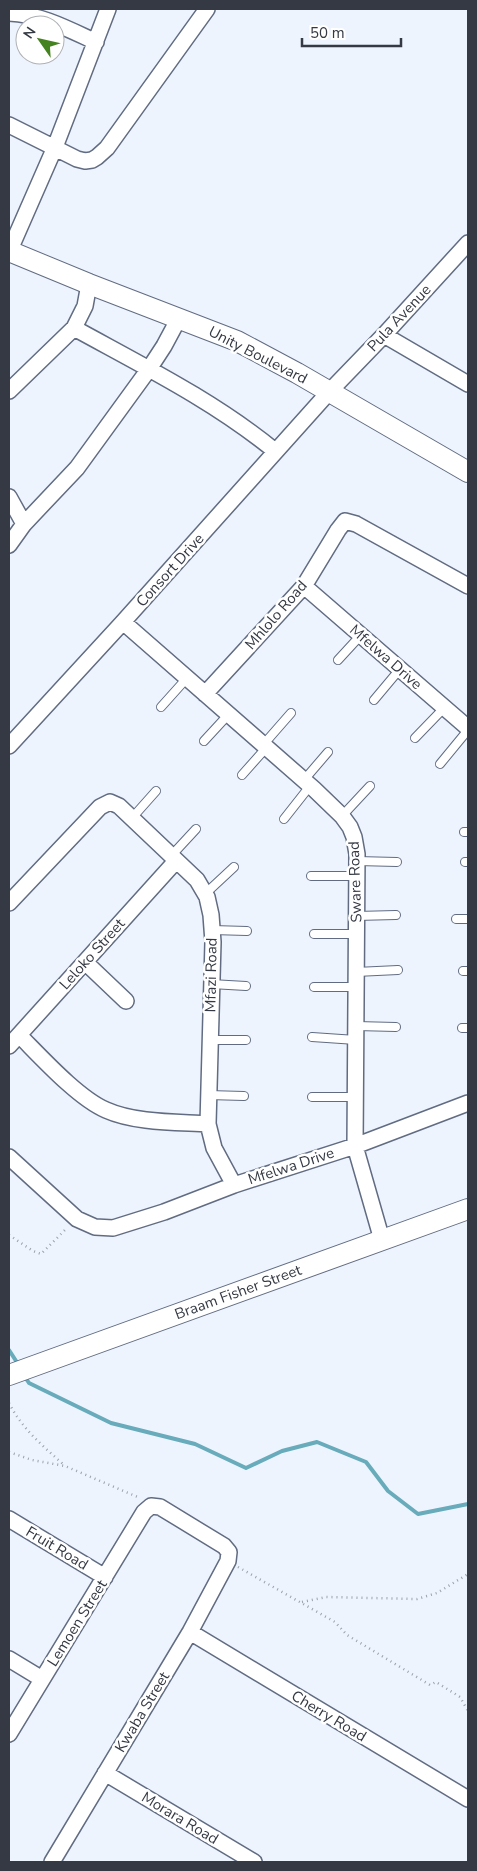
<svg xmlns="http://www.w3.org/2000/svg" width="477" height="1871" viewBox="0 0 477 1871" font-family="'Nunito Sans',sans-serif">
<rect width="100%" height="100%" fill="#eef4fe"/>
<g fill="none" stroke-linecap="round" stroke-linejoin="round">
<path stroke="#68abbb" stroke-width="4" d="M 9,1350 L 18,1364
M 25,1377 L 29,1383 L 111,1423 L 195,1444 L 246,1468 L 282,1451 L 317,1442 L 366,1462 L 388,1491 L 418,1514 L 468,1504"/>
<defs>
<path id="lane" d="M 338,660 L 361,635
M 374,700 L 400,669
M 161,707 L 187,678
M 415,738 L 444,708
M 204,741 L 228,715
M 263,745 L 291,713
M 440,764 L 468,730
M 242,775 L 266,748
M 304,780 L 328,752
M 342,816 L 370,786
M 132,818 L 156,791
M 284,819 L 310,786
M 464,832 L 468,832
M 171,856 L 196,829
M 357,861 L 397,862
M 465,862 L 468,862
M 311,876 L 356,876
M 205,894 L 234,867
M 356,916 L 396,915
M 456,919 L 468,919
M 212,930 L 247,931
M 314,934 L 356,934
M 463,971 L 468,971
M 356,972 L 398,970
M 211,984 L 246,986
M 314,987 L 356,987
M 356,1026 L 396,1027
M 462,1028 L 468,1028
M 312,1037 L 356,1040
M 209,1040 L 246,1040
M 208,1095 L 244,1096
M 312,1097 L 356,1097"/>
<path id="street" d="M 9,13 C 40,14 68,29 96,42
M 9,125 L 77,159 L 85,161 L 92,160 L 97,157 L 107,148 L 207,9
M 9,252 L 55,147 L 108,9
M 74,328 C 143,366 214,401 275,451
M 384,335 L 468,384
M 9,391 L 74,328 L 85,306 L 89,284
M 9,497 L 24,524
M 9,545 L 24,524 L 77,468 L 149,369 L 164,346 L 179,318
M 304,586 L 468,728
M 123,622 L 314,789 L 342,816 L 350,827 L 354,837 L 357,854 L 355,1146 L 382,1240
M 205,694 L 304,586 L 338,530 L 345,521 L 356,524 L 468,586
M 9,746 L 123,622 L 329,392 L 384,335 L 468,243
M 9,903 L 100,807 L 110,802 L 119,806 L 197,880 L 207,897 L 211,915 L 213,942 L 208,1124 L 214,1148 L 234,1185
M 85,962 L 126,1001
M 19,1035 C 41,1057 78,1098 106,1110 C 135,1123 176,1122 208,1124
M 9,1046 L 176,861
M 9,1157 L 77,1219 L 95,1227 L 113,1228 L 164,1212 L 234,1185 L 355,1146 L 468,1103
M 9,1519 L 105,1577
M 190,1632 L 468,1799
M 9,1659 L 42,1679
M 9,1734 L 144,1512 L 151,1506 L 160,1507 L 224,1546 L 229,1552 L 228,1561 L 190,1632 L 52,1862
M 105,1773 L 254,1862"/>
<path id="secondary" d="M 9,251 L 89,284 L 237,341 L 297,373 L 468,472
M 9,1375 L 468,1209"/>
</defs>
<use href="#lane" stroke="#616c82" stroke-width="10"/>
<use href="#street" stroke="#616c82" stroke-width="18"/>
<use href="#secondary" stroke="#616c82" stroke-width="22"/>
<path stroke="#9ba1ab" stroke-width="2.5" stroke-dasharray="1 4" stroke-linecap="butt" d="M 9,1235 L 33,1251 L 41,1254 L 67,1228
M 9,1403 C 22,1429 43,1446 64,1465
M 9,1452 L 32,1460 L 65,1466 L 140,1498
M 238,1567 L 335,1622 L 347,1635 L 430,1685 L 436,1682 L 460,1697 L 468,1711
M 302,1602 L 326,1597 L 417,1599 L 437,1593 L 468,1574"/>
<use href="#lane" stroke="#fff" stroke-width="8"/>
<use href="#street" stroke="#fff" stroke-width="15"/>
<use href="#secondary" stroke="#fff" stroke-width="20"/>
</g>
<g text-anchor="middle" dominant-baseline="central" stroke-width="5" stroke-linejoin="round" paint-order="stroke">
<g font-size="15" fill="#343943" stroke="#fff">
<text transform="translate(399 318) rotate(-47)">Pula Avenue</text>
<text transform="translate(258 355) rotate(27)">Unity Boulevard</text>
<text transform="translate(170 570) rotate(-48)">Consort Drive</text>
<text transform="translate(276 615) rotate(-49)">Mhlolo Road</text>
<text transform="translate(386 657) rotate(41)">Mfelwa Drive</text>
<text transform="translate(355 882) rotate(-92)">Sware Road</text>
<text transform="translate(92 954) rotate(-48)">Leloko Street</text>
<text transform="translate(211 975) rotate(-89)">Mfazi Road</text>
<text transform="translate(291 1166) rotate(-18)">Mfelwa Drive</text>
<text transform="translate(238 1292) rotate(-20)">Braam Fisher Street</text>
<text transform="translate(57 1548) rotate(31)">Fruit Road</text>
<text transform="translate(77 1623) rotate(-58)">Lemoen Street</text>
<text transform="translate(142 1712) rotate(-59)">Kwaba Street</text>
<text transform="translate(329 1716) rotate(31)">Cherry Road</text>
<text transform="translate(180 1818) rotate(31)">Morara Road</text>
</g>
</g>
<rect width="477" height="1871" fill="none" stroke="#343943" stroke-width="20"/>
<g transform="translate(40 40) rotate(304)"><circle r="24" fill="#ffffff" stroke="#aeb0b4"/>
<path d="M0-4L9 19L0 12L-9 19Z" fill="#458220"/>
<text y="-8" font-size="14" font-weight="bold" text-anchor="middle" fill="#343943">N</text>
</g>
<path d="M302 38v8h99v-8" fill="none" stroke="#343943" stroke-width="2.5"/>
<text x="310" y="38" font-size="15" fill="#343943" stroke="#ffffff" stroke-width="4" paint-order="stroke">50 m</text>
</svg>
